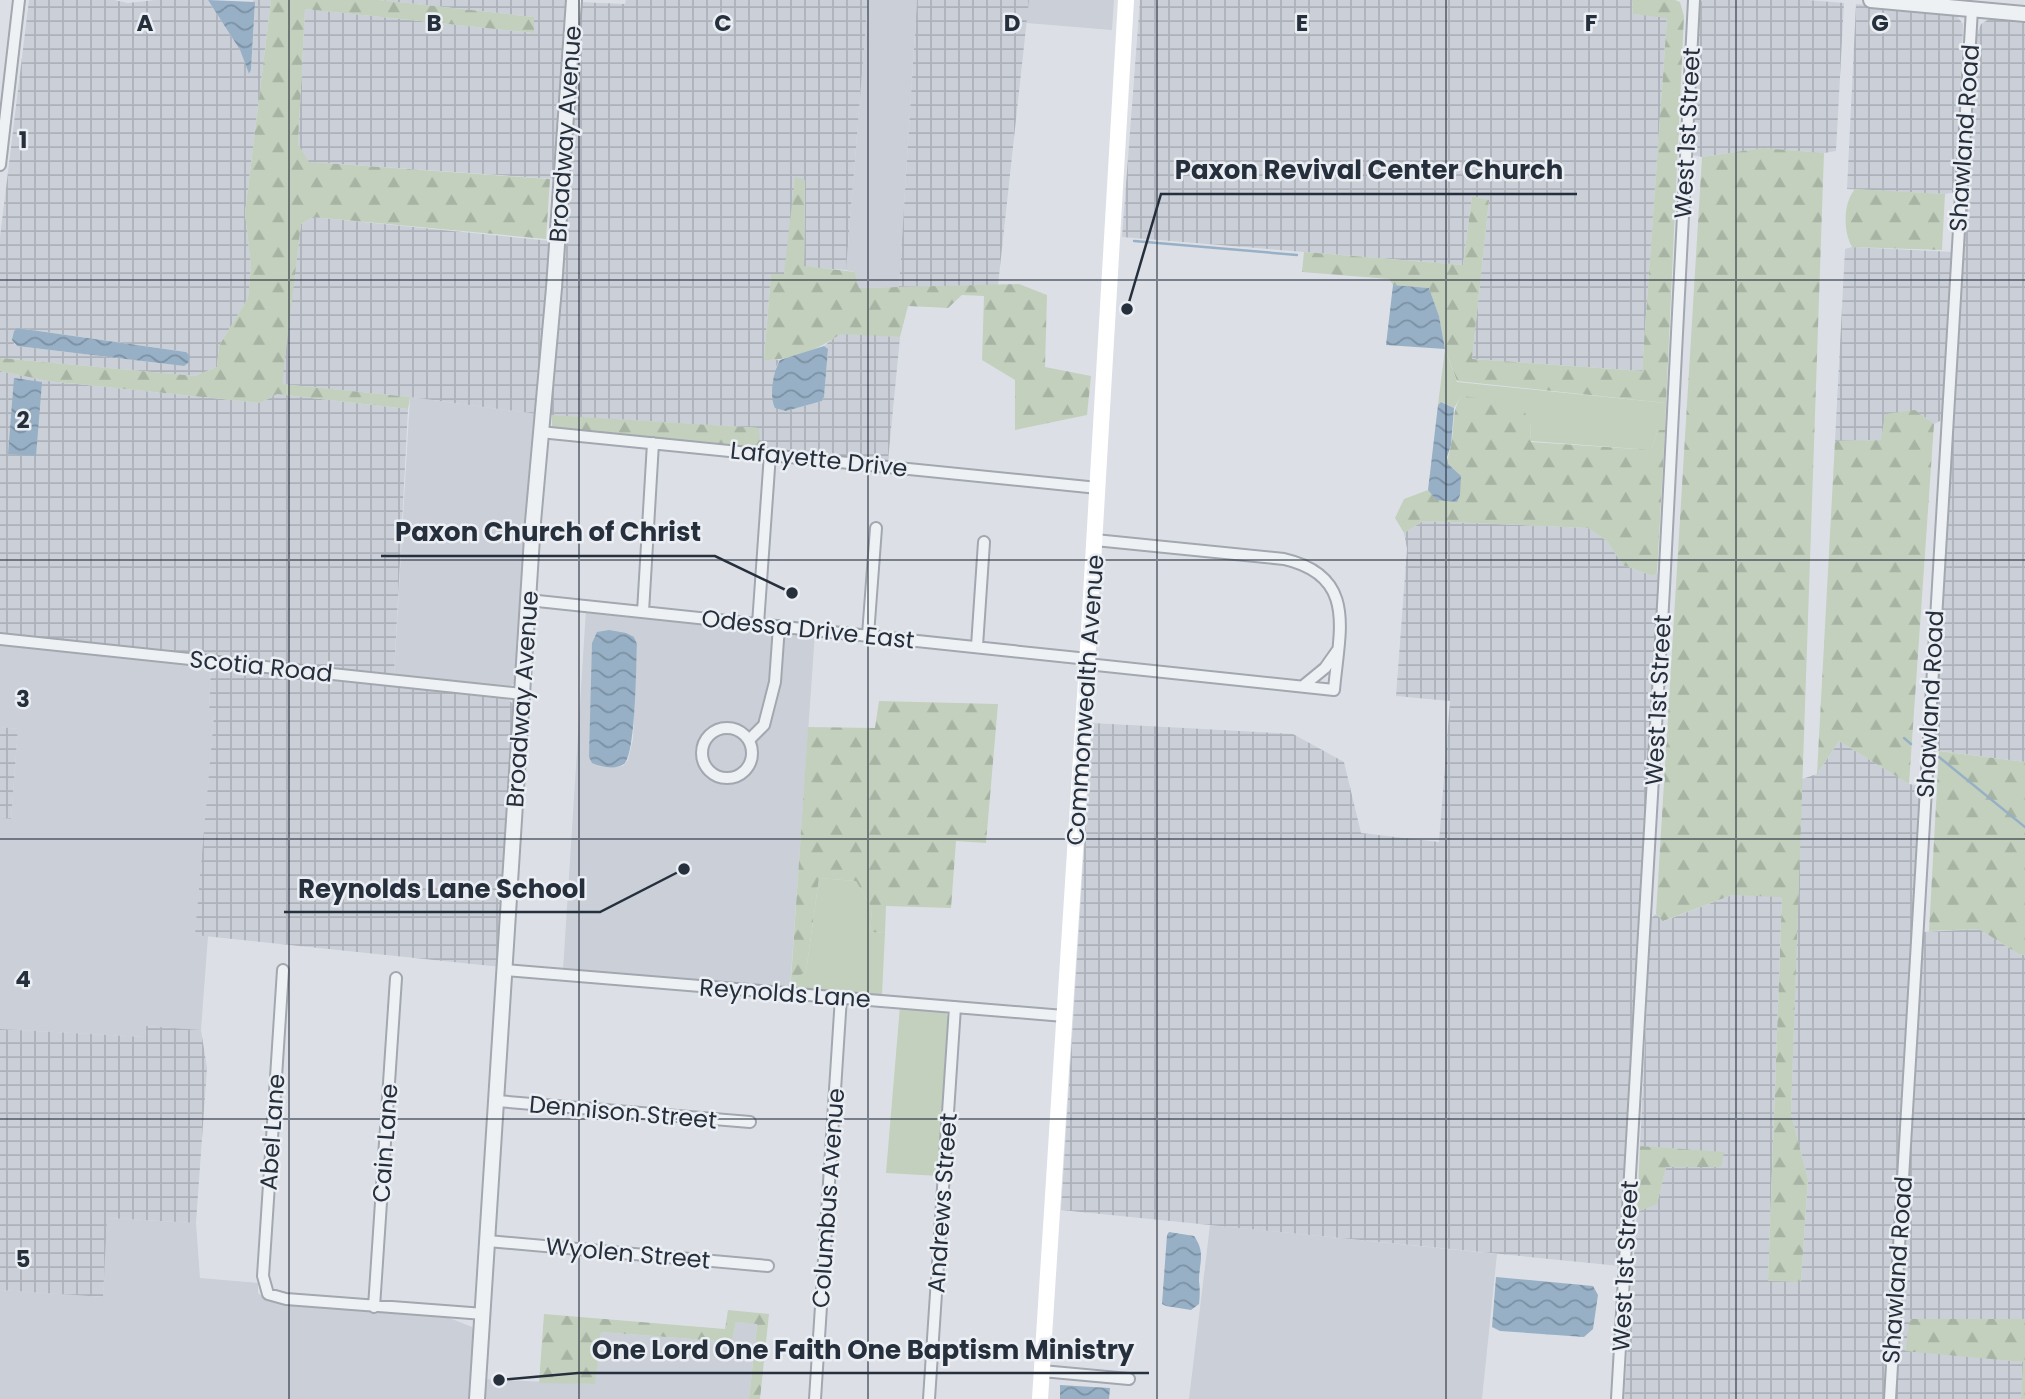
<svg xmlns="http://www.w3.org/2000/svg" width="2025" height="1399" viewBox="0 0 2025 1399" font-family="Poppins,sans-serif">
<defs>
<pattern id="industrial-grid" width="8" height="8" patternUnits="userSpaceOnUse" patternTransform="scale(1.75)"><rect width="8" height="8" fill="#cacfd8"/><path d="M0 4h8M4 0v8" fill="none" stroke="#adb2ba"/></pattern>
<pattern id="forest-firs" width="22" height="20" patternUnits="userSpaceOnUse" patternTransform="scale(1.75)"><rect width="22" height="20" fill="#c3d0bd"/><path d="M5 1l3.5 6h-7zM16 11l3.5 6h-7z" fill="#a7b3a3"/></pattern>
<pattern id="water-waves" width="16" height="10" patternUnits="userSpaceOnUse" patternTransform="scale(1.75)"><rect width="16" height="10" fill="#97b0c6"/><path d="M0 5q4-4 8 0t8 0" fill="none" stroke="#7b90a2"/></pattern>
</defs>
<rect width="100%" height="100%" fill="#dce0e6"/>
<path fill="#cacfd8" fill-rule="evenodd" d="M 868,0 L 917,0 L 899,287 L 858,288 L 855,272 L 846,270 Z
M 1029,0 L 1114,0 L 1112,30 L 1026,23 Z
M 410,397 L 537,414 L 518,674 L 515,683 L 509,687 L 394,675 Z
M 586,610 L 815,633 L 790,989 L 563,970 ZM 634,637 L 637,644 L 633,739 L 628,760 L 623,766 L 615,767 L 598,765 Z
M 0,644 L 211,665 L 209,713 L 214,714 L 196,935 L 208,936 L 201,1030 L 146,1026 L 145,1037 L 0,1029 L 0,818 L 11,819 L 18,729 L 0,727 Z
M 106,1218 L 196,1223 L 200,1278 L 258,1283 L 258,1293 L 265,1299 L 280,1302 L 447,1317 L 472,1327 L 476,1336 L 472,1399 L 0,1399 L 0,1290 L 103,1297 Z
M 1210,1225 L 1497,1254 L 1482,1399 L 1189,1399 Z
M 736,1322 L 757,1323 L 749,1399 L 482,1399 L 483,1379 L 594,1384 L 601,1332 L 732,1342 Z"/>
<path fill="url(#industrial-grid)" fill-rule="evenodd" d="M 29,0 L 114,0 L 128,3 L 155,0 L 208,0 L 240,50 L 249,74 L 251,70 L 255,8 L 253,0 L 271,0 L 245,213 L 251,267 L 248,298 L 219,346 L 217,367 L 195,376 L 0,358 L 0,237 ZM 17,328 L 186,352 L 184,366 L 17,346 L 14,344 Z
M 379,0 L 569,0 L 556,179 L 308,162 L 298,144 L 305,9 L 533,33 L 534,17 Z
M 626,0 L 868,0 L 846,270 L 804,267 L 805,180 L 784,274 L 771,274 L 764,359 L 780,360 L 776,367 L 786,411 L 822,401 L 824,397 L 828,350 L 824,346 L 840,333 L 900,337 L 888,461 L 760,448 L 758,428 L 546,415 L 579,2 L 625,4 Z
M 917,0 L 1029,0 L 998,285 L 899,287 Z
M 1140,0 L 1632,0 L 1633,14 L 1667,17 L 1642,371 L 1472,359 L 1489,200 L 1472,196 L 1463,265 L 1122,237 Z
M 1702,0 L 1808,0 L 1844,3 L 1836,151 L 1824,153 L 1763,148 L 1702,157 L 1692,155 L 1699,4 Z
M 1856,4 L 1946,12 L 1957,16 L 1963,24 L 1956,192 L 1945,194 L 1847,189 Z
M 1994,16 L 2025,19 L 2025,762 L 1933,750 L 1977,34 L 1981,24 Z
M 313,217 L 551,241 L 537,414 L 410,397 L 281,384 L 301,224 Z
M 1852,247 L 1953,252 L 1944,419 L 1934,424 L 1915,410 L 1881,440 L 1835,441 L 1845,249 Z
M 0,371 L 48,381 L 260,403 L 277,394 L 408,409 L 394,675 L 0,634 Z
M 1423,521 L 1588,528 L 1607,541 L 1623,565 L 1653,576 L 1657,573 L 1660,575 L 1620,1266 L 1061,1210 L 1092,723 L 1293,734 L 1344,762 L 1361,833 L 1439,842 L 1450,701 L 1396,696 L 1407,549 L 1404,533 Z
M 211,665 L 491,696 L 509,700 L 513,704 L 515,710 L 501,967 L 195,935 L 214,715 L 209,714 Z
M 0,727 L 18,729 L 11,819 L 0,818 Z
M 1839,741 L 1909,784 L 1921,786 L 1886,1399 L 1624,1399 L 1637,1212 L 1657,1203 L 1666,1167 L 1720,1167 L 1723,1153 L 1640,1146 L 1651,918 L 1656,914 L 1664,921 L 1732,895 L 1782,896 L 1768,1280 L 1801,1282 L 1808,1179 L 1791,1114 L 1802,779 L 1817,774 Z
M 1979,929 L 2019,954 L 2025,955 L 2025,1319 L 1911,1319 L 1905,1350 L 2024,1362 L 2021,1399 L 1896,1399 L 1924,932 Z
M 146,1026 L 201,1030 L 207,1068 L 196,1223 L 107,1218 L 103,1297 L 0,1290 L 0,1029 L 145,1037 Z"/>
<path fill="#c3d0bd" d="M 1445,349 L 1457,382 L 1666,403 L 1665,430 L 1658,430 L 1651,450 L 1531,441 L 1530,420 L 1461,396 L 1454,408 L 1442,402 L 1438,405 Z
M 819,878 L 856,881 L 872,909 L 870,932 L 885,933 L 882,995 L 790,989 L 791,980 L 806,972 Z
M 900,1006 L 944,1009 L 950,1020 L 939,1176 L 886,1173 Z"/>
<path fill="url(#forest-firs)" d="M 271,0 L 379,0 L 534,17 L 534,33 L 305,9 L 298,144 L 309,162 L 550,179 L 546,239 L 313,217 L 301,224 L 282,384 L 410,397 L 408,409 L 277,394 L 260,403 L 48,381 L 0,371 L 0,358 L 195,376 L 217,367 L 219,346 L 248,298 L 251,267 L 245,213 Z
M 1632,0 L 1675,0 L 1680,2 L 1684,16 L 1666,403 L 1457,381 L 1445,349 L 1439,316 L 1429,288 L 1393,285 L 1389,279 L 1302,272 L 1304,252 L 1463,265 L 1472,196 L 1489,200 L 1472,359 L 1642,371 L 1667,18 L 1633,14 Z
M 1763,148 L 1824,153 L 1791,1114 L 1808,1179 L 1801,1282 L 1768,1281 L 1782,897 L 1732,895 L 1663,921 L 1656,914 L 1702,157 Z
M 795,177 L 805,180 L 804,266 L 855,272 L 859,288 L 1019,284 L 1047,295 L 1045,367 L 1091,376 L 1087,415 L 1015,430 L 1015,380 L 982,360 L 984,296 L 962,295 L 948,308 L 908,306 L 900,337 L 840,334 C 819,350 791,360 764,360 L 771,274 L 784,274 Z
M 1855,189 L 1945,194 L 1942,250 L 1852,247 C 1843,231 1843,203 1855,189 Z
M 1461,396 L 1517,402 L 1530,420 L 1531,442 L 1651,450 L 1658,430 L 1665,430 L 1657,573 L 1653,576 L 1623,565 L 1607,541 L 1588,528 L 1423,521 L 1404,533 L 1395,518 L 1404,499 L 1428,490 L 1436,500 C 1442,481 1447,463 1451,445 C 1455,427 1451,412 1461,396 Z
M 1915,410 L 1934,424 L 1909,784 L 1839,741 L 1817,774 L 1835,441 L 1881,440 L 1885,414 Z
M 552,415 L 759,428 L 760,448 L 557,431 L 552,428 Z
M 879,701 L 998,704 L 986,843 L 956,841 L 951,908 L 886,906 L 885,933 L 870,932 L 872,909 L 856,881 L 819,878 L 806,972 L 791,980 L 808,727 L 875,728 Z
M 1939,751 L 2025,762 L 2025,955 L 2019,954 L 1979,929 L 1929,931 Z
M 1640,1146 L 1724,1152 L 1721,1167 L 1666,1167 L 1657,1204 L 1637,1212 Z
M 728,1310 L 769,1314 L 760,1399 L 749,1399 L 757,1324 L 736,1322 L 732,1342 L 601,1332 L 595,1384 L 539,1383 L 544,1314 L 725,1329 Z
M 1910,1319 L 2025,1319 L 2025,1399 L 2021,1399 L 2023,1362 L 1905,1351 Z"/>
<path fill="url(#water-waves)" d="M 208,0 L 255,2 L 251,70 L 249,74 L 240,50 Z
M 1393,285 L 1429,288 L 1439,316 L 1445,349 L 1386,345 Z
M 17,328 L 186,352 L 190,356 L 188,363 L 184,366 L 17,346 L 12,340 L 14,331 Z
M 824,346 L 828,349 L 824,397 L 822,401 L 786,411 L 775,408 C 769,396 773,372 780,360 Z
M 14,378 L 42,382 L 36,456 L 8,454 Z
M 1441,402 L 1454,408 L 1451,445 L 1447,457 L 1448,464 L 1461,476 L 1460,495 L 1457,502 L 1436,500 L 1428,490 L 1438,405 Z
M 609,630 L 626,633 L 634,637 L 637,644 C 636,663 636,755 624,764 C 616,770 601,767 592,763 L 589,757 L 592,643 L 597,632 Z
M 1169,1232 L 1194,1236 C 1206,1253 1199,1263 1199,1281 C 1200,1289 1200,1296 1199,1304 L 1191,1310 L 1166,1306 L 1162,1304 L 1167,1235 Z
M 1496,1277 L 1593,1286 L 1598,1295 L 1593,1329 L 1584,1337 L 1500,1331 L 1492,1327 Z
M 1060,1385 L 1110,1388 L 1109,1399 L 1060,1399 Z"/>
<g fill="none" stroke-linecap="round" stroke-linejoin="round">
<path stroke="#97b0c6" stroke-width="2.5" d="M 1134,241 L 1297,255
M 1904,738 L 1911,744
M 1939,757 L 2025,827"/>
<defs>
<path id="minor" d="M 0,165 L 19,0
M 540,432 L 1098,488
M 528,600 L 1088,659
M 643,612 L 653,443
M 758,624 L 770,454
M 868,635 L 876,528
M 0,639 L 522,694
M 977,646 L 984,542
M 1087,664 L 1334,690 C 1339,631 1358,576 1284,559 L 1095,540
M 1303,686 L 1325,668 L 1337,651
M702 753a25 25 0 1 1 50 0a25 25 0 1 1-50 0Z
M 749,740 L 764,725 L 775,682 L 779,626
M 283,970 L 263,1276 L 268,1294 L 286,1299 L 484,1314
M 505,970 L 1064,1016
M 497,1101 L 750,1122
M 488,1241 L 768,1266
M 374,1307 L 396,978
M 1042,1371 L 1129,1379
M 815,1399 L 841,997
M 929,1399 L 955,1007
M 1617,1399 L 1664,588 L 1694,0
M 1890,1399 L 1972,9"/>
<path id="tertiary" d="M 1871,0 L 2025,14
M 477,1399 L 533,522 L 554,288 L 574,0"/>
</defs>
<use href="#minor" stroke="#a2a7b0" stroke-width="14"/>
<use href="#tertiary" stroke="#a2a7b0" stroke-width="18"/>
<use href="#minor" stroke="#eef1f4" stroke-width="10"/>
<use href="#tertiary" stroke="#eef1f4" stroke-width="14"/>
<path stroke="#fff" stroke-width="16" d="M 1040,1399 L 1087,664 L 1126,0"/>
</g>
<path fill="none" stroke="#262f3c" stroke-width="2" stroke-opacity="0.55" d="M 289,0 L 289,1399M 579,0 L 579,1399M 868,0 L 868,1399M 1157,0 L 1157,1399M 1446,0 L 1446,1399M 1736,0 L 1736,1399M 0,280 L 2025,280M 0,560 L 2025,560M 0,839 L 2025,839M 0,1119 L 2025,1119"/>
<g text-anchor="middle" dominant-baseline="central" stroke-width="5" stroke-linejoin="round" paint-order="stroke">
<g font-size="24" fill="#262f3c" stroke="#ebeff4">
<text transform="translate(1687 133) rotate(-87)">West 1st Street</text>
<text transform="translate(565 134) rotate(-86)">Broadway Avenue</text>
<text transform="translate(1964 138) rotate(-86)">Shawland Road</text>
<text transform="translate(819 459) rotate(6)">Lafayette Drive</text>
<text transform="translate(808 629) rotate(6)">Odessa Drive East</text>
<text transform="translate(261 666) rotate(6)">Scotia Road</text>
<text transform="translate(522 699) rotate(-86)">Broadway Avenue</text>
<text transform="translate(1085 700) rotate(-86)">Commonwealth Avenue</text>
<text transform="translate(1658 700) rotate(-87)">West 1st Street</text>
<text transform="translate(1930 704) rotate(-87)">Shawland Road</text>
<text transform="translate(785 993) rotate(4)">Reynolds Lane</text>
<text transform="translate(623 1112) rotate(5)">Dennison Street</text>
<text transform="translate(272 1132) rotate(-86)">Abel Lane</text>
<text transform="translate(385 1143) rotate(-86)">Cain Lane</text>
<text transform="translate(828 1198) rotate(-86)">Columbus Avenue</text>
<text transform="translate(942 1203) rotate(-86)">Andrews Street</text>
<text transform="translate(628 1253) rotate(5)">Wyolen Street</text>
<text transform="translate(1625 1266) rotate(-87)">West 1st Street</text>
<text transform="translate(1897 1270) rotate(-86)">Shawland Road</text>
</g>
</g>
<g font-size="23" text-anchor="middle" font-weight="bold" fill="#262f3c" stroke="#ebeff4" stroke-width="5" stroke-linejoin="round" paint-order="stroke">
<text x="145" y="31">A</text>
<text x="434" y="31">B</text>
<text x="723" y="31">C</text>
<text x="1012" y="31">D</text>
<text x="1302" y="31">E</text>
<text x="1591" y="31">F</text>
<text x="1880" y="31">G</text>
<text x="23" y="148">1</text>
<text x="23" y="428">2</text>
<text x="23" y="707">3</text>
<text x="23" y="987">4</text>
<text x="23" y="1267">5</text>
</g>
<path fill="none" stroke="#262f3c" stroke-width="2.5" d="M1127 309L1161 194H1577M792 593L715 556H381M684 869L600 912H284M499 1380L578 1373H1149"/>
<g fill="#262f3c" stroke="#ebeff4" stroke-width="2.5">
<circle cx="1127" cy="309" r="7"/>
<circle cx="792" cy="593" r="7"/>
<circle cx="684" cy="869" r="7"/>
<circle cx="499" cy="1380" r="7"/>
</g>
<g font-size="26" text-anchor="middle" font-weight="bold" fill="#262f3c" stroke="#ebeff4" stroke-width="5" stroke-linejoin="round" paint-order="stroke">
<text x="1369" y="179">Paxon Revival Center Church</text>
<text x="548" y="541">Paxon Church of Christ</text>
<text x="442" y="898">Reynolds Lane School</text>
<text x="863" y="1359">One Lord One Faith One Baptism Ministry</text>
</g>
</svg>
